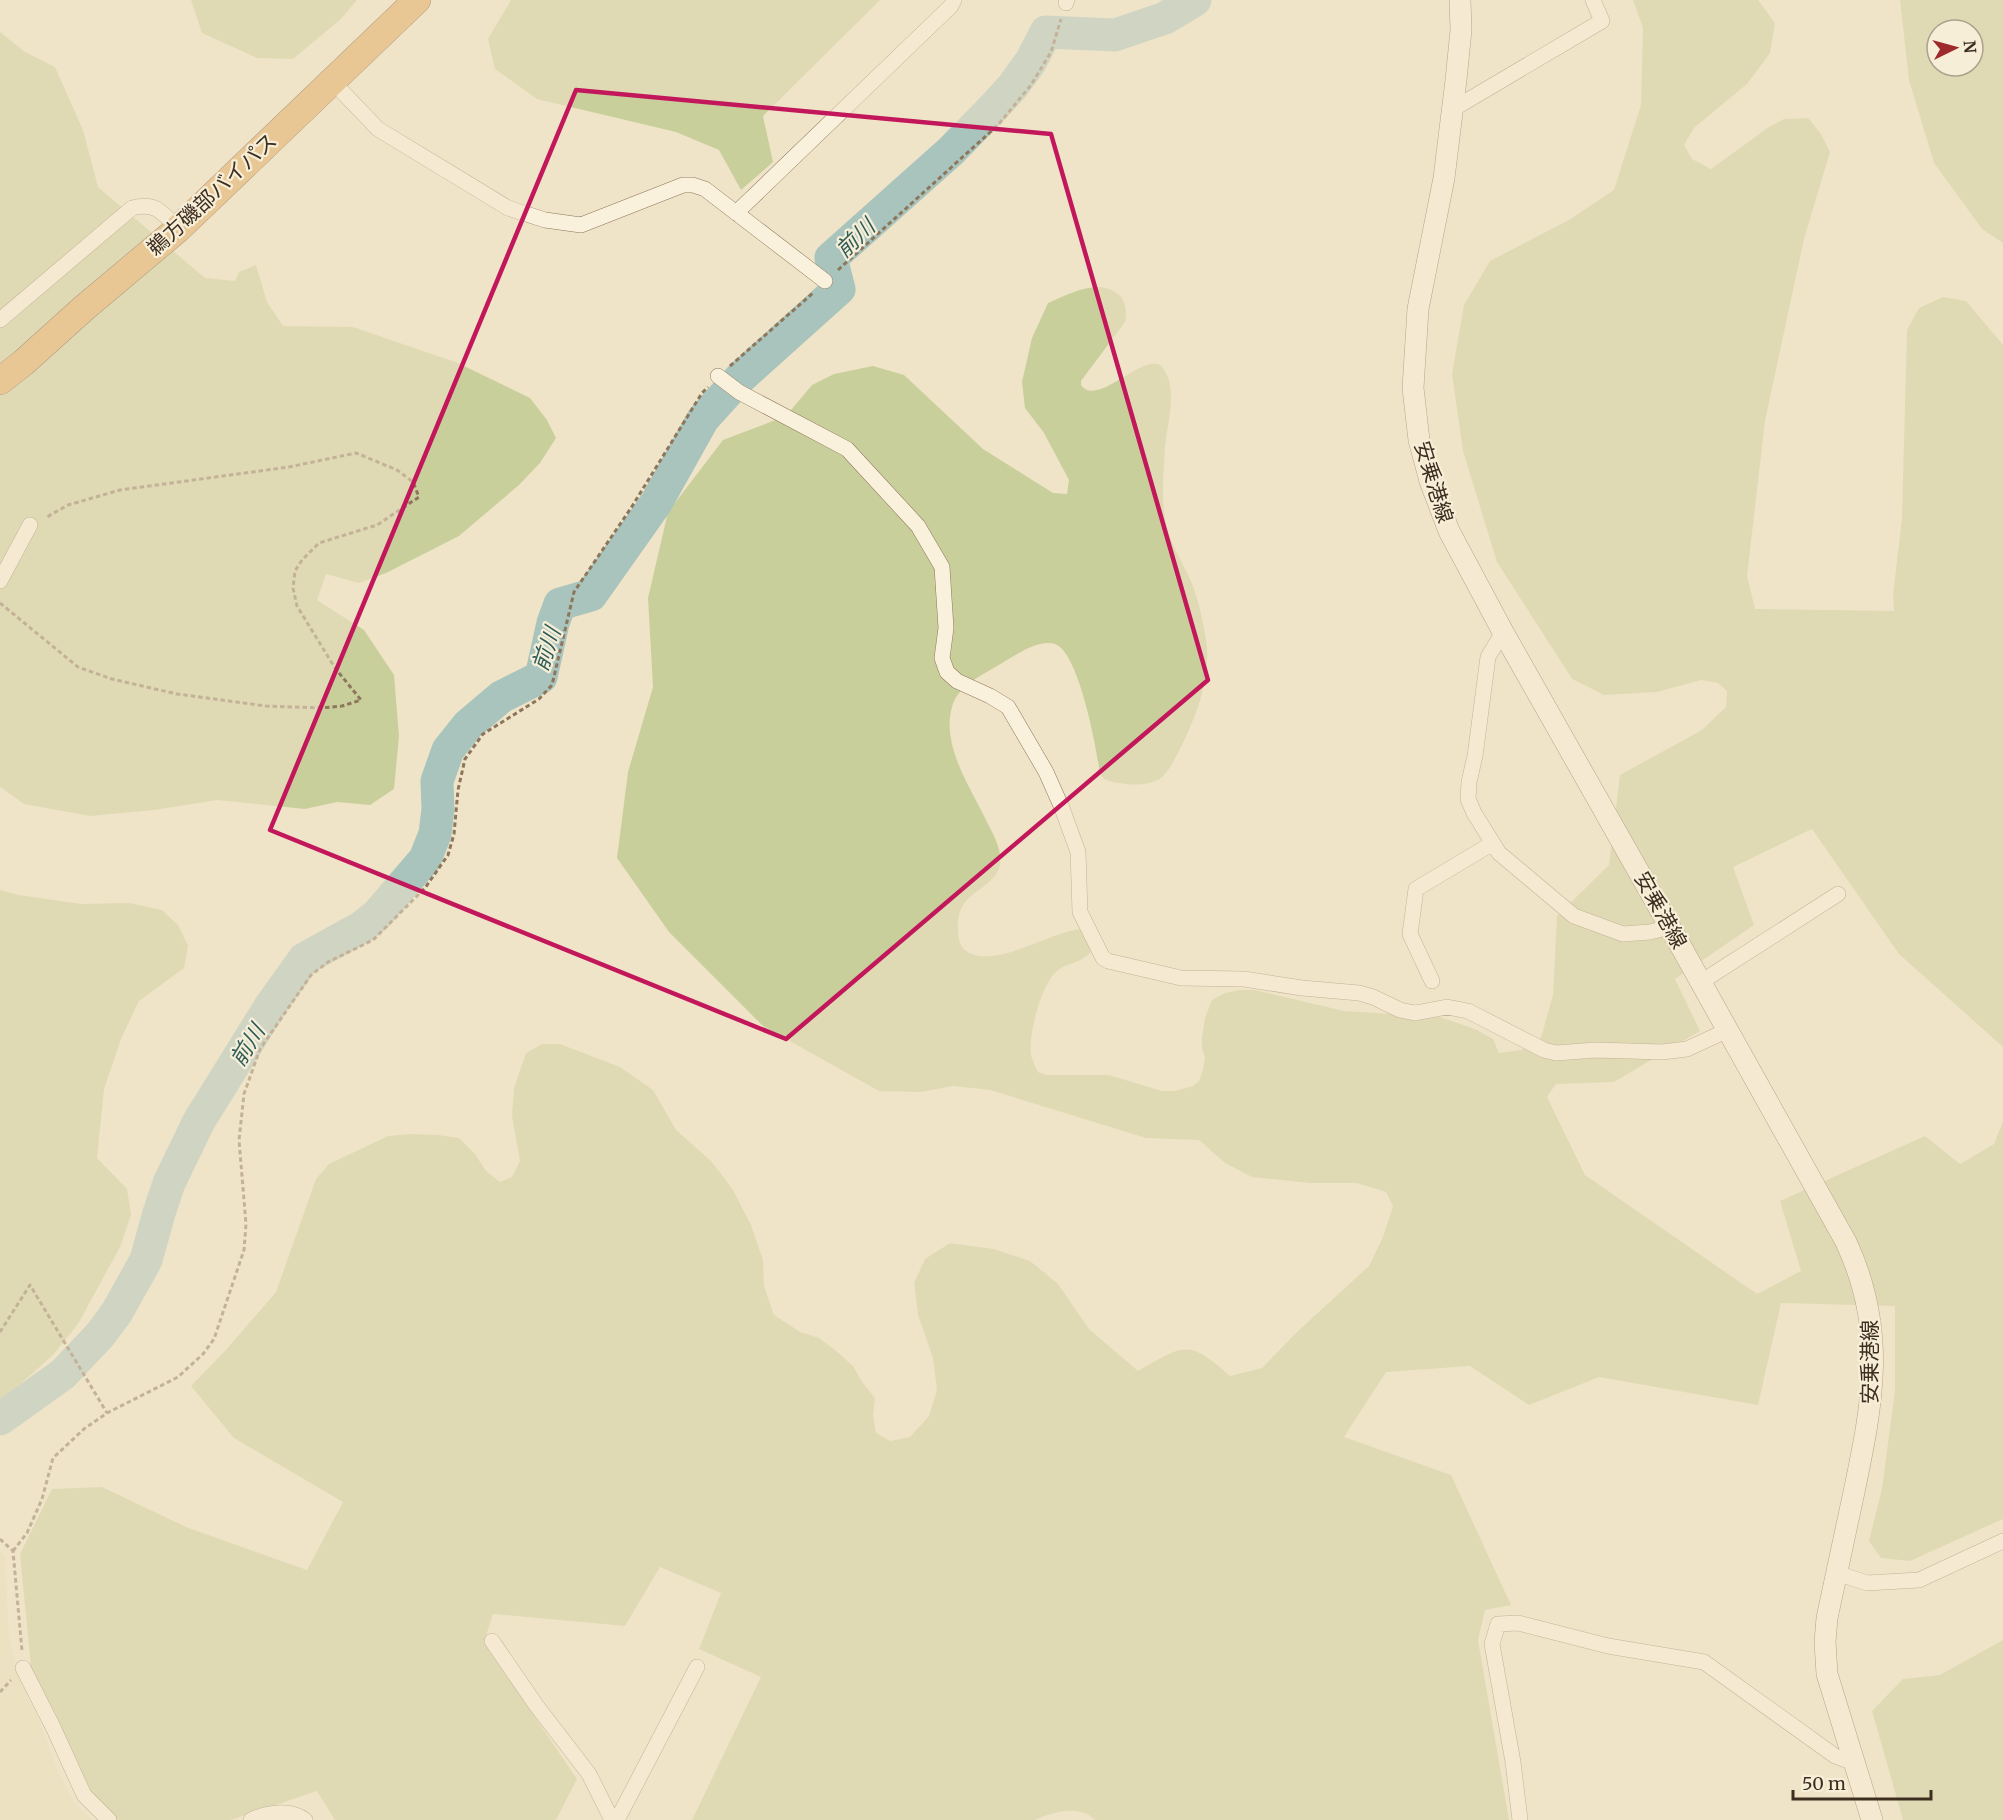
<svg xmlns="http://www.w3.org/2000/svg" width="2003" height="1820" viewBox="0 0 2003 1820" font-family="Merriweather,'Noto Sans JP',serif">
<rect width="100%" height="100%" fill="#f0e4c8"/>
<path fill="#e6deb5" d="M 0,1551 L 5,1556 L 9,1639 L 21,1682 L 43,1730 L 57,1769 L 75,1803 L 92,1820 L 0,1820 Z"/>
<path fill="#c9cf9b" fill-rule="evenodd" d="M 191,0 L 357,0 L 341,19 L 293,59 L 257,58 L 202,33 Z
M 511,0 L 880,0 L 763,116 L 773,162 L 741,190 L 719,150 L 676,132 L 537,99 L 495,69 L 488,39 Z
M 1633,0 L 1758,0 L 1775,23 L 1770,53 L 1747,84 L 1694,128 L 1684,145 L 1692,159 L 1711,169 L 1769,127 L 1784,119 L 1808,118 L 1821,134 L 1830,152 L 1804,239 L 1765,421 L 1747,576 L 1755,609 L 1894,611 L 1893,595 L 1902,518 L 1907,330 L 1919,308 L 1943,297 L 1966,301 L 2003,345 L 2003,1047 L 1899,954 L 1812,829 L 1733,867 L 1754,925 L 1675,979 L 1700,1031 L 1614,1082 L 1556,1084 L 1547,1097 L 1585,1175 L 1757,1294 L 1801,1271 L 1780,1201 L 1925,1136 L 1960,1164 L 1994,1144 L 2003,1121 L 2003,1519 L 1910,1561 L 1881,1558 L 1869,1541 L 1882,1489 L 1895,1390 L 1895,1306 L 1781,1303 L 1758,1405 L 1599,1377 L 1529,1405 L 1470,1366 L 1386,1372 L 1344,1437 L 1451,1475 L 1511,1605 L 1485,1610 L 1478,1640 L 1509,1820 L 1095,1820 C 1080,1804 1052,1812 1035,1820 L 692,1820 L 761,1677 L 699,1649 L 721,1593 L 660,1567 L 625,1626 L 493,1614 L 484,1642 L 577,1779 L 556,1820 L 335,1820 L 317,1791 L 231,1820 L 117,1820 L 89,1792 L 31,1667 L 20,1554 L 52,1489 L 102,1487 L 186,1527 L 307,1570 L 343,1502 L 234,1438 L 191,1386 L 225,1351 L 276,1292 L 316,1179 L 329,1164 L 388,1136 L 412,1134 L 438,1135 L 459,1138 L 475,1154 L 486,1171 L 500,1182 L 512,1177 L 520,1161 L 512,1116 L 514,1088 L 526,1053 L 542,1044 L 560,1044 L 620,1067 L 653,1090 L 676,1130 L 711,1161 L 733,1190 L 751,1225 L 763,1260 L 764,1286 L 774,1315 L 800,1332 L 819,1338 L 835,1350 L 853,1366 L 862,1382 L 875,1398 L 873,1416 L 876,1433 L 890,1441 L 910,1437 L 929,1416 L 937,1390 L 933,1358 L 918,1315 L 914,1283 L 925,1259 L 950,1243 L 994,1249 L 1030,1261 L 1058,1284 L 1089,1329 L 1138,1371 C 1184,1345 1188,1338 1230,1376 L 1262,1368 L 1297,1332 L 1369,1266 L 1383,1237 L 1393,1206 L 1386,1192 L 1357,1183 L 1310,1183 L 1252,1177 L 1225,1163 L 1199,1140 L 1146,1138 L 990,1090 L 953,1086 L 921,1092 L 879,1091 L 763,1026 L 669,932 L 617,858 L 628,772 L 653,687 L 648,598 L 668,512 L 723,440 L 786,416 L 812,385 L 834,374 L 873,366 L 904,375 L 983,449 L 1053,493 L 1067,494 L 1069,480 L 1044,433 L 1025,408 L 1022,382 L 1032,338 L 1048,303 C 1070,294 1098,277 1119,295 C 1126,301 1127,313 1125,322 L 1081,381 L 1081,385 C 1098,409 1146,349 1162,367 C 1179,387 1167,424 1165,447 C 1164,470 1161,496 1165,519 C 1169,543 1184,564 1193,586 C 1199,603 1203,621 1206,639 C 1209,658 1206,678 1201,697 C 1198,712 1173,770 1161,778 C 1146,788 1120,785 1104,779 L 1100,774 C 1097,750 1079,652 1055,644 C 1038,638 1011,658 997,666 C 979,677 958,686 952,707 C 941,746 971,788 987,822 C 994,836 1002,849 1000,865 C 995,891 955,890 958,929 C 958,937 959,945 965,950 C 992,972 1052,930 1082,929 L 1092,950 C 1084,963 1068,962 1057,971 C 1041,984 1028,1036 1031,1055 C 1032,1060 1036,1067 1038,1072 L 1046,1075 L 1109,1075 L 1162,1091 L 1175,1091 L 1193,1086 L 1199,1081 L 1203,1069 L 1205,1058 L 1202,1048 L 1202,1037 L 1205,1018 L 1212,1000 L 1225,993 L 1239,990 L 1255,990 L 1344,1011 L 1440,1017 L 1475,1029 L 1493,1039 L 1499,1053 L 1521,1050 L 1541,1038 L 1553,995 L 1557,916 L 1609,865 L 1620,775 L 1702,730 L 1726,707 L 1727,691 L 1718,683 L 1701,680 L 1657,692 L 1604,695 L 1572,679 L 1497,562 L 1463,451 L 1452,374 L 1464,305 L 1490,261 L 1569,220 L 1614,190 L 1641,105 L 1643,28 Z
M 1900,0 L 2003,0 L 2003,243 L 1982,229 L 1934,163 L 1909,80 ZM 1937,30 L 1973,30 L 1973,66 L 1937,66 Z
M 0,32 L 25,52 L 55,67 L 83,130 L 98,187 L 205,278 L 235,281 L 239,272 L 256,265 L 267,302 L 283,326 L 353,327 L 458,363 L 530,398 L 547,420 L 556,438 L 540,463 L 519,485 L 459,536 L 386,573 L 359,583 L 326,574 L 317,600 L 364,630 L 394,675 L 399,736 L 394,789 L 370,805 L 337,802 L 305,809 L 217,800 L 154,810 L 90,816 L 24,804 L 0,787 Z
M 0,890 L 19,895 L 81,904 L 129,903 L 162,910 L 178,925 L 188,946 L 184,968 L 139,1001 L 121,1039 L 104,1089 L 97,1158 L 127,1189 L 131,1215 L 120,1247 L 78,1324 L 52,1356 L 0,1402 Z
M 2003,1640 L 2003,1820 L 1903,1820 L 1872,1711 L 1903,1679 L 1940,1675 Z"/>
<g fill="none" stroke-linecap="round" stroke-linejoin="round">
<path stroke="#a9c4bc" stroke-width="33" d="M 0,1419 L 63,1374 L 100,1335 L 117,1312 L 146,1260 L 159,1213 L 169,1183 L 199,1121 L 271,1005 L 304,959 L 362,927 L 377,915 L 425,859 L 435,834 L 438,809 L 437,781 L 448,750 L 468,725 L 501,697 L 541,677 L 553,623 L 560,604 L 591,595 L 656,503 L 703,419 L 741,377 L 839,289 L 831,258 L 951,151 L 993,108 L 1013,86 L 1031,61 L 1046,32 L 1115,35 L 1165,18 L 1195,0"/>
<defs>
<path id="street" d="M 1066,3 L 1067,0
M 332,81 L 378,129 L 508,208 L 545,220 L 581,225 L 683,185 L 693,185 L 705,189 L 825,281
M 1453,109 L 1602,21 L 1593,0
M 736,213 L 951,6 L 954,0
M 0,320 L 132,208 C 156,202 162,212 178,229
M 718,376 L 739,392 L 847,449 L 918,526 L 942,567 L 946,628 L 942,658 L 947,672 L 957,681 L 990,696 L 1008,707 L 1046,772 L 1062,808 L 1078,852 L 1080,912 L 1103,958 L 1108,961 L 1181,978 L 1244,979 L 1302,988 L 1359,993 L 1373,997 L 1400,1010 L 1415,1013 L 1447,1007 L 1468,1011 L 1544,1050 L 1556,1053 L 1596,1050 L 1662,1052 L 1687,1049 L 1728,1030
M 0,581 L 30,525
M 1503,632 L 1488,657 L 1475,756 L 1469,782 L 1468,799 L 1474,813 L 1499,853 L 1574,916 L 1623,934 L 1650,932 L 1670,927
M 1432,981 L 1410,934 L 1416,889 L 1493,843
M 1701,982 L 1838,894
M 1836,1573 L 1867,1583 L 1919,1580 L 2003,1541
M 492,1641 L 536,1705 L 589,1774 L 612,1820
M 23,1668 L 53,1727 L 84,1795 L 109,1820
M 251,1820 C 268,1812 290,1809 305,1820
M 617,1820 L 697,1667
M 1520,1820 L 1513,1762 L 1492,1644 L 1498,1624 L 1518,1623 L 1608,1646 L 1704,1662 L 1835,1756 L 1854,1763"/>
<path id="secondary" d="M 1460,0 L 1461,30 L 1456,80 L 1444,178 L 1418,309 L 1413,388 L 1419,440 L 1430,481 L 1449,531 L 1503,632 L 1670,927 L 1846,1242 C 1887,1330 1873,1401 1854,1492 C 1845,1534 1836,1576 1827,1618 L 1825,1642 L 1827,1674 L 1872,1820"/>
<path id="highway" d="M 0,381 L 23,363 L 84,308 L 178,229 L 417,0"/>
</defs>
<use href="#street" stroke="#8d765c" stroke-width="16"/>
<use href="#secondary" stroke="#6f573f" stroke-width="22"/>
<use href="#highway" stroke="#5b4430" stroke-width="28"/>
<path stroke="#8d765c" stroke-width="3" stroke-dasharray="4.5 3" stroke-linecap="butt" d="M 838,270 L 998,125 L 1031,85 L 1051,52 L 1061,19
M 730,366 L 813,293
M 0,603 L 78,667 L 112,679 L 177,694 L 266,706 L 321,708 L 342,706 L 361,700 L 335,668 L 297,606 L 293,588 L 295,571 L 302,560 L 319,543 L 377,525 L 419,497 L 413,482 L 397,470 L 356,453 L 289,467 L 120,490 L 68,505 L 45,518
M 0,1332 L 30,1285 L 107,1413
M 0,1539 L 13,1551 L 22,1651
M 13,1551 L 27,1533 L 42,1499 L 53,1458 L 84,1429 L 107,1413 L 178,1377 L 203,1354 L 214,1339 L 244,1250 L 246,1224 L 239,1140 L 244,1094 L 260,1049 L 311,975 L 328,962 L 373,940 L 425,888 L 448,855 L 454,834 L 458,790 L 465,759 L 483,734 L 539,699 L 552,685 L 574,592 L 631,508 L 702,393 L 708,387
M 0,1692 L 11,1680"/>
<use href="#street" stroke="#faf1dc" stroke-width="15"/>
<use href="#secondary" stroke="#faf1dc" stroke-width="21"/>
<use href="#highway" stroke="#e0a458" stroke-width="27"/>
</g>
<path d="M0 0H2003V1820H0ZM 576,90 L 1051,134 L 1208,680 L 786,1039 L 270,830 Z" fill="#f0e4c8" fill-opacity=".55" fill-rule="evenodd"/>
<path fill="none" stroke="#c2185b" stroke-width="4.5" stroke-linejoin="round" d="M 576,90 L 1051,134 L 1208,680 L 786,1039 L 270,830 Z"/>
<g text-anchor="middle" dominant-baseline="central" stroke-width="4.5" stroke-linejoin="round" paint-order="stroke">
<g font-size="21" fill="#3d2e20" stroke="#f7eed8">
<text transform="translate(212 194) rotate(-43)">鵜方磯部バイパス</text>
<text transform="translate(1434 482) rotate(73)">安乗港線</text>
<text transform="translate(1661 910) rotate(61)">安乗港線</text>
<text transform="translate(1869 1362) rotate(-90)">安乗港線</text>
</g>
<g font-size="22" font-style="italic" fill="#2f5d5a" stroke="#f7eed8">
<text transform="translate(855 238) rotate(-44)">前川</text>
<text transform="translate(546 649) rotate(-71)">前川</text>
<text transform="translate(247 1045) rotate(-58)">前川</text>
</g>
</g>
<g transform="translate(1955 48) rotate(85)"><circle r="28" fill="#f7eed8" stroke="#ada18e" stroke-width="1.5"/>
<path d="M0-4.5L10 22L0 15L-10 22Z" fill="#9e2a2b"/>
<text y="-9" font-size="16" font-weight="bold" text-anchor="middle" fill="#3d2e20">N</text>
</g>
<path d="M1793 1790v9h138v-9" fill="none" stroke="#3d2e20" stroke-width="3"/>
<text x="1802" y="1790" font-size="18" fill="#3d2e20" stroke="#f7eed8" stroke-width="4.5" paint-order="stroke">50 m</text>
</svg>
